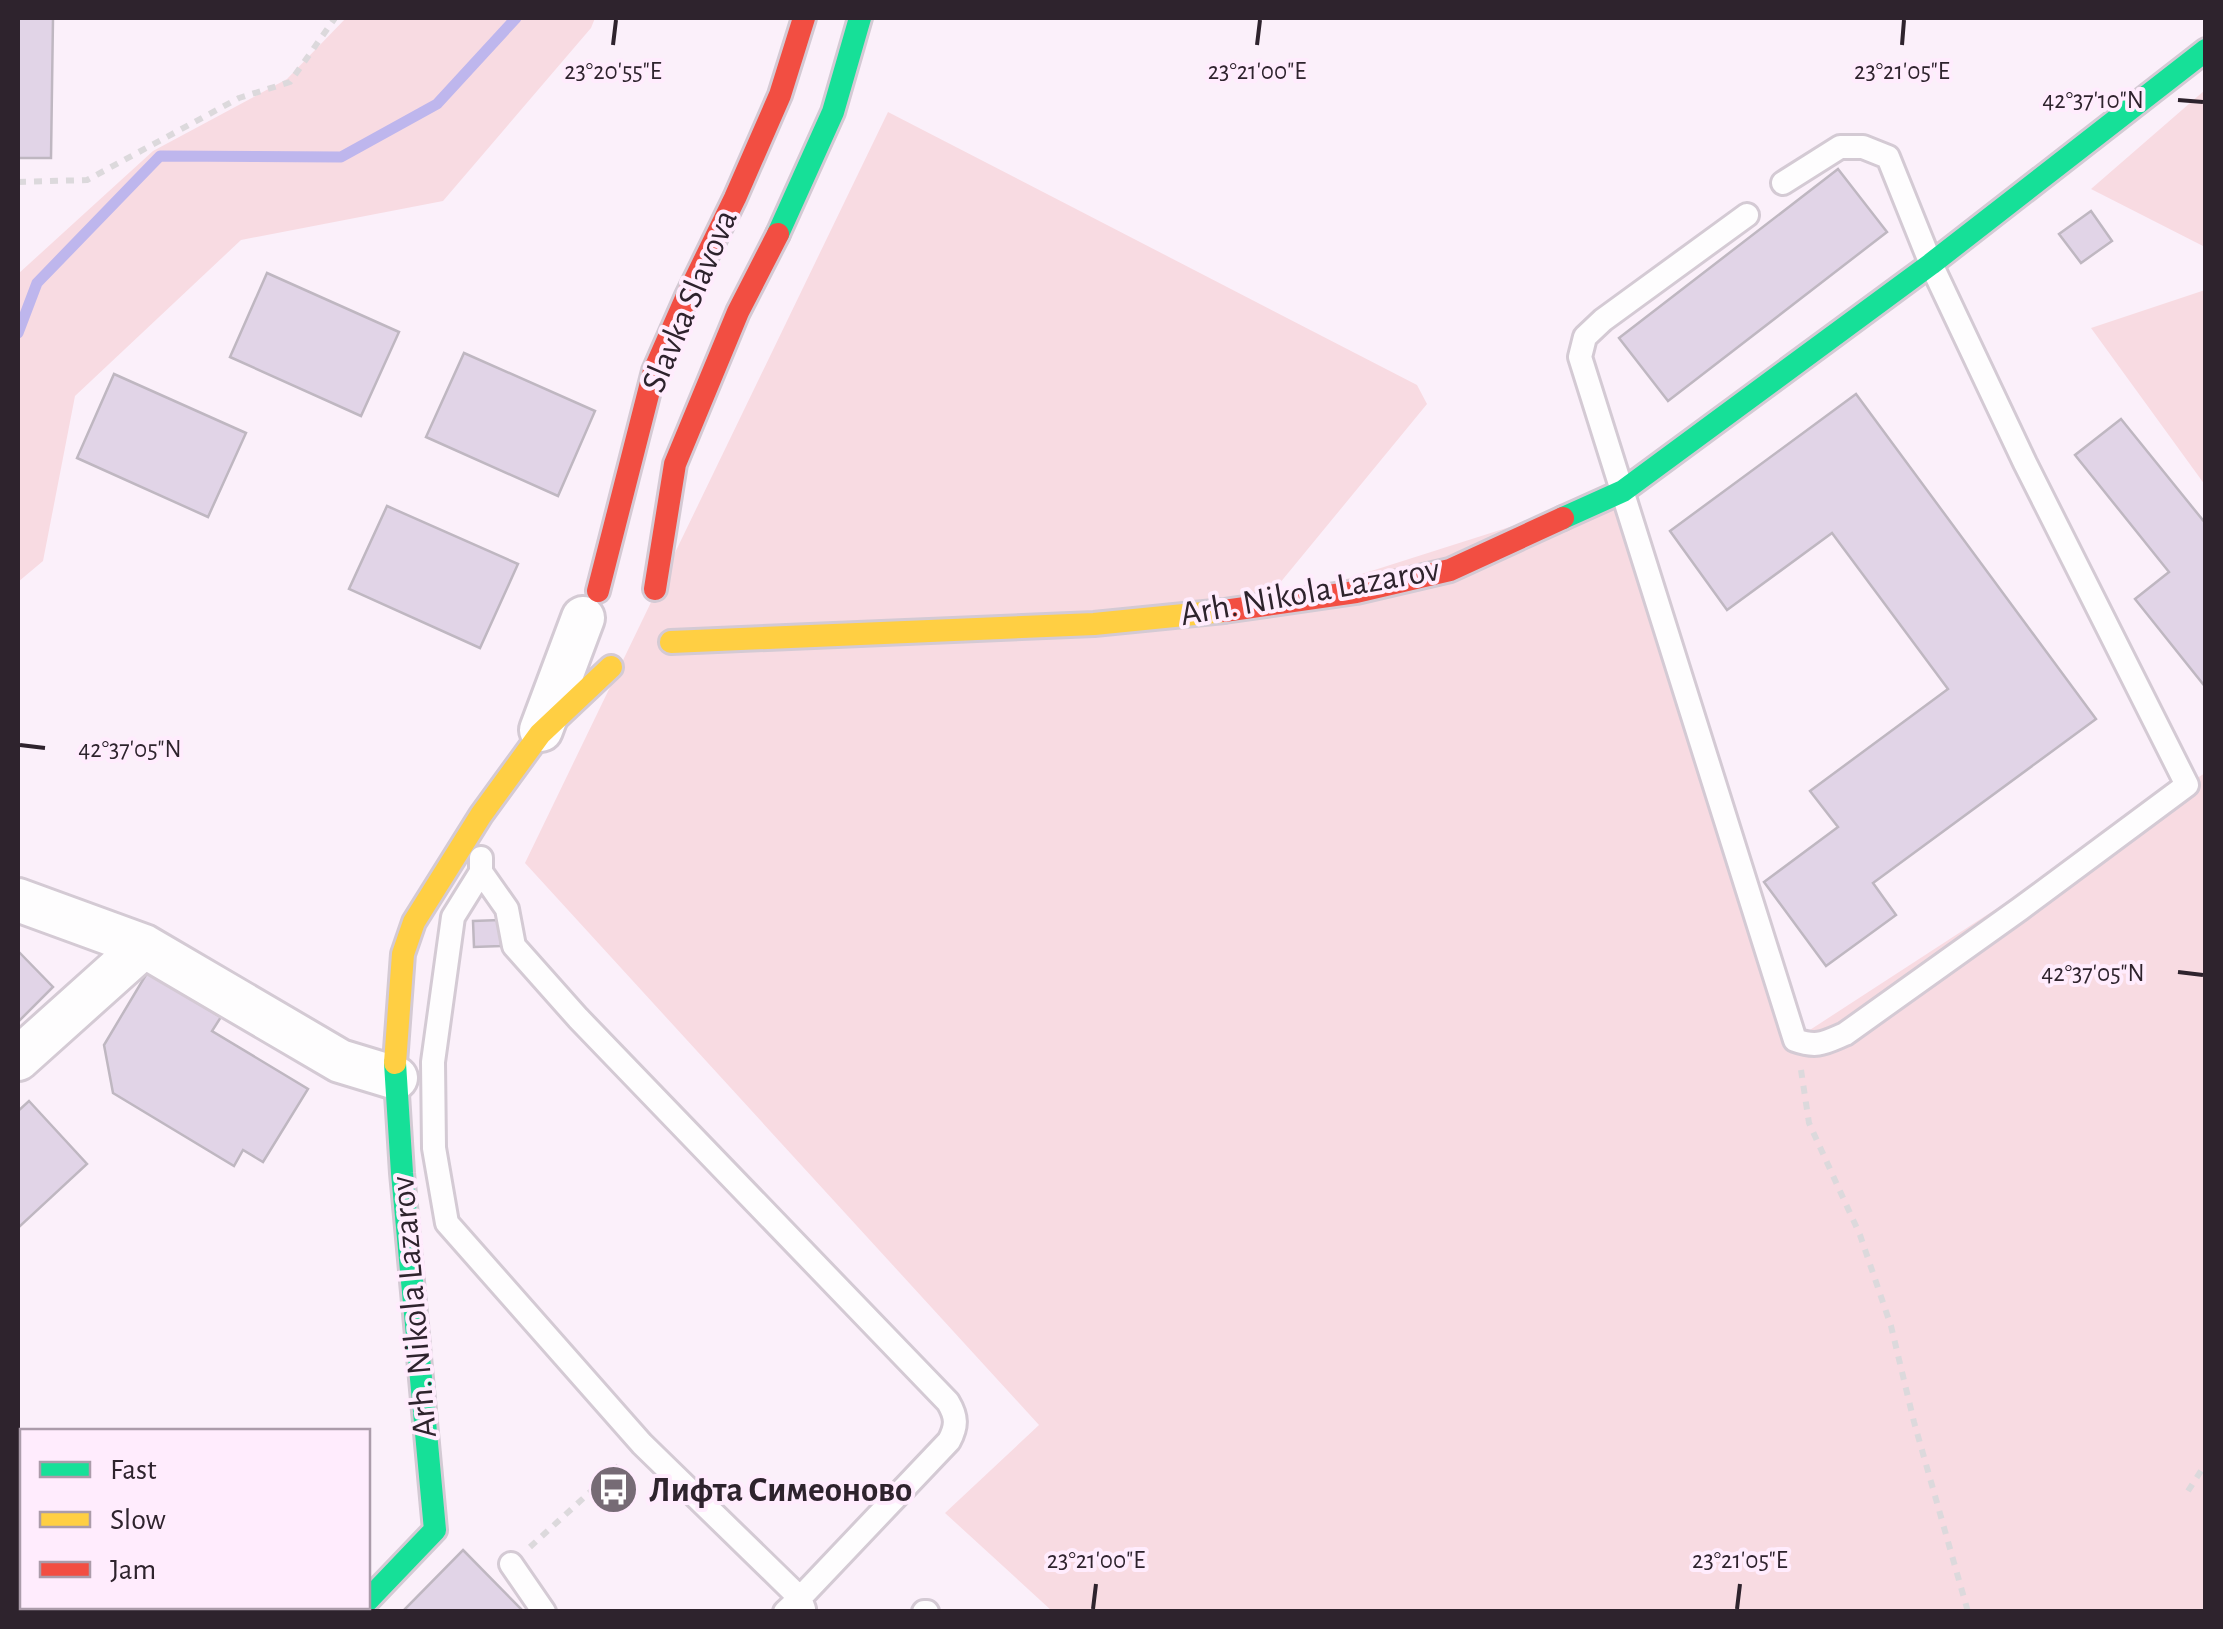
<svg xmlns="http://www.w3.org/2000/svg" width="2223" height="1629" viewBox="0 0 2223 1629" font-family="'Alegreya Sans',sans-serif">
<rect width="100%" height="100%" fill="#fbf0fa"/>
<path fill="#f8dbe2" d="M 346,18 L 595,18 L 591,28 L 443,201 L 241,240 L 75,396 L 43,561 L 18,582 L 18,274 L 153,151 L 287,79 Z
M 2205,90 L 2206,244 L 2203,246 L 2091,189 Z
M 888,112 L 1417,385 L 1427,404 L 1261,606 L 1623,491 L 1796,1039 L 2205,773 L 2205,1611 L 1052,1611 L 945,1513 L 1039,1425 L 525,863 Z
M 2205,290 L 2206,290 L 2205,485 L 2091,328 Z"/>
<g fill="none" stroke-linecap="round" stroke-linejoin="round">
<path stroke="#beb6ed" stroke-width="11" d="M 18,333 L 37,283 L 160,156 L 341,157 L 437,104 L 516,18"/>
</g>
<path fill="#e1d4e7" stroke="#bfb7c1" stroke-width="2.5" d="M 18,18 L 53,18 L 51,158 L 18,158 Z
M 1838,169 L 1887,232 L 1668,401 L 1619,338 Z
M 2091,211 L 2112,241 L 2081,263 L 2059,234 Z
M 267,273 L 399,332 L 361,416 L 230,357 Z
M 464,353 L 595,411 L 558,496 L 426,437 Z
M 114,374 L 246,433 L 208,517 L 77,458 Z
M 1856,394 L 2096,719 L 1873,883 L 1896,915 L 1826,966 L 1764,882 L 1838,827 L 1810,791 L 1948,689 L 1832,533 L 1727,610 L 1670,531 Z
M 2121,419 L 2206,524 L 2206,682 L 2203,684 L 2135,599 L 2169,572 L 2075,455 Z
M 387,506 L 518,564 L 480,648 L 349,589 Z
M 500,920 L 501,946 L 474,947 L 473,921 Z
M 18,951 L 53,987 L 18,1022 Z
M 147,973 L 221,1017 L 212,1031 L 308,1089 L 263,1162 L 243,1150 L 234,1166 L 113,1093 L 104,1045 Z
M 29,1101 L 87,1164 L 18,1228 L 18,1111 Z
M 463,1550 L 524,1612 L 402,1612 Z"/>
<g fill="none" stroke-linecap="round" stroke-linejoin="round">
<defs>
<path id="lane" d="M 1747,215 L 1603,320 L 1585,337 L 1580,357 L 1795,1040 C 1817,1048 1824,1043 1845,1034 L 2020,909 L 2187,785 L 2025,463 L 1931,264 L 1888,157 L 1863,147 L 1840,147 L 1783,183
M 481,858 L 481,872 L 453,917 L 433,1062 L 434,1148 L 447,1223 L 642,1444 L 800,1598 L 804,1609
M 481,872 L 507,909 L 514,946 L 578,1018 L 948,1402 C 957,1417 957,1426 949,1441 L 800,1598 L 785,1612
M 511,1564 L 544,1612
M 924,1612 L 927,1612"/>
<path id="street" d="M 541,730 L 583,618
M 18,900 L 144,946 L 340,1061 L 396,1078
M 18,1059 L 144,946"/>
<path id="fast" d="M 778,234 L 833,112 L 860,18
M 1563,518 L 1623,491 L 1931,264 L 2206,50
M 368,1600 L 435,1530 L 402,1173 L 395,1063"/>
<path id="slow" d="M 671,642 L 1094,624 L 1224,611
M 395,1063 L 403,954 L 414,922 L 481,815 L 540,734 L 611,667"/>
<path id="jam" d="M 655,589 L 675,464 L 738,312 L 778,234
M 598,591 L 654,371 L 687,296 L 735,198 L 780,95 L 804,18
M 1224,611 L 1356,592 L 1450,570 L 1563,518"/>
</defs>
<use href="#lane" stroke="#d4cad4" stroke-width="28"/>
<use href="#street" stroke="#d4cad4" stroke-width="48"/>
<use href="#fast" stroke="#d4cad4" stroke-width="28"/>
<use href="#slow" stroke="#d4cad4" stroke-width="28"/>
<use href="#jam" stroke="#d4cad4" stroke-width="28"/>
<path stroke="#dcd9dc" stroke-width="6" stroke-dasharray="8 8" stroke-linecap="butt" d="M 18,182 L 87,180 L 239,98 L 290,82 L 335,18
M 1801,1070 L 1809,1123 L 1860,1235 L 1891,1326 L 1914,1422 L 1968,1612
M 2188,1491 L 2206,1463
M 530,1547 L 624,1461
M 18,1597 L 22,1597"/>
<use href="#lane" stroke="#fefdfe" stroke-width="22"/>
<use href="#street" stroke="#fefdfe" stroke-width="42"/>
<use href="#fast" stroke="#16e098" stroke-width="22"/>
<use href="#slow" stroke="#ffcf43" stroke-width="22"/>
<use href="#jam" stroke="#f24e42" stroke-width="22"/>
</g>
<path fill="none" stroke="#2e232d" stroke-width="4" d="M 613,45 L 616,20M 1257,45 L 1260,20M 1902,45 L 1904,20M 2178,100 L 2203,102M 20,745 L 45,748M 2178,972 L 2203,975M 1093,1609 L 1096,1584M 1737,1609 L 1740,1584"/>
<defs>
<symbol id="bus-disc" viewBox="-11 -11 22 22"><circle r="9.5" fill="#766b75" stroke="#ffecfd"/><path d="M-5-6H5V4H4V6H2V4H-2V6H-4V4H-5ZM-3.5-4V0h7V-4ZM-3.5 1.2v1.5H-2V1.2ZM2 1.2v1.5H3.5V1.2Z" fill="#fff"/></symbol>
</defs>
<g fill-rule="evenodd">
<use href="#bus-disc" x="586" y="1462" width="55" height="55"/>
</g>
<g text-anchor="middle" dominant-baseline="central" stroke-width="8" stroke-linejoin="round" paint-order="stroke">
<g font-size="35" fill="#2e232d" stroke="#ffecfd">
<text transform="translate(690 301) rotate(-67)">Slavka Slavova</text>
<text transform="translate(1310 592) rotate(-10)">Arh. Nikola Lazarov</text>
<text transform="translate(414 1307) rotate(-95)">Arh. Nikola Lazarov</text>
</g>
<g font-size="35" font-weight="bold" fill="#2e232d" stroke="#ffecfd" text-anchor="start">
<text x="649" y="1490">Лифта Симеоново</text>
</g>
</g>
<g font-size="25" text-anchor="middle" fill="#2e232d" stroke="#ffecfd" stroke-width="8" stroke-linejoin="round" paint-order="stroke">
<text x="613" y="79">23°20'55"E</text>
<text x="1257" y="79">23°21'00"E</text>
<text x="1902" y="79">23°21'05"E</text>
<text x="2093" y="108">42°37'10"N</text>
<text x="130" y="757">42°37'05"N</text>
<text x="2093" y="981">42°37'05"N</text>
<text x="1096" y="1568">23°21'00"E</text>
<text x="1740" y="1568">23°21'05"E</text>
</g>
<rect width="2223" height="1629" fill="none" stroke="#2e232d" stroke-width="40"/>
<rect x="20" y="1429" width="350" height="180" fill="#ffecfd" stroke="#ab9caa" stroke-width="2.5"/>
<rect x="40" y="1462" width="50" height="15" fill="#16e098" stroke="#ab9caa" stroke-width="2.5"/>
<text x="110" y="1479" font-size="30" fill="#2e232d">Fast</text>
<rect x="40" y="1512" width="50" height="15" fill="#ffcf43" stroke="#ab9caa" stroke-width="2.5"/>
<text x="110" y="1529" font-size="30" fill="#2e232d">Slow</text>
<rect x="40" y="1562" width="50" height="15" fill="#f24e42" stroke="#ab9caa" stroke-width="2.5"/>
<text x="110" y="1579" font-size="30" fill="#2e232d">Jam</text>
</svg>
